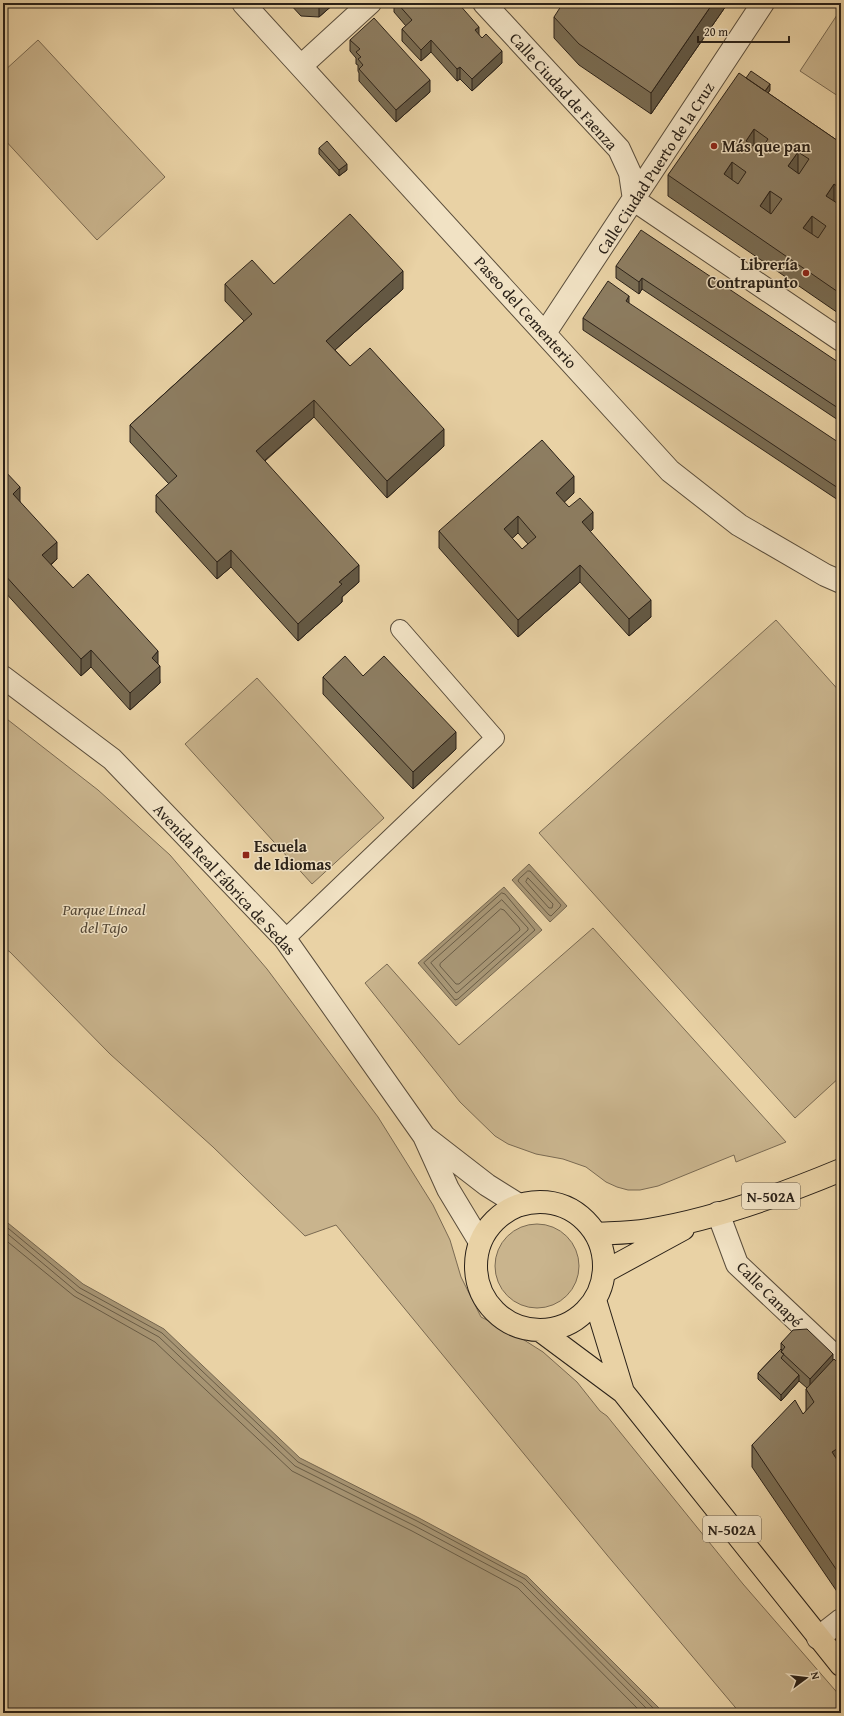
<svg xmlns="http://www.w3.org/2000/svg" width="844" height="1716" viewBox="0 0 844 1716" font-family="'Gentium Book Plus',serif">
<rect width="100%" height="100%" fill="#e9d2a5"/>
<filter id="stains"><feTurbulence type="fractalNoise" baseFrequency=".005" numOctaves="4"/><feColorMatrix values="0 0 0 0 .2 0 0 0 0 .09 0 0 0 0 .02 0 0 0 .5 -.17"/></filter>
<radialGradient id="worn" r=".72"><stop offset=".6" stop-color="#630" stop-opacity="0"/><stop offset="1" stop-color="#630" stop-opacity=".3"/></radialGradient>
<path fill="#c9b48d" stroke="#7a6a52" d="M 841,9 L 841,98 L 800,71 Z
M 38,40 L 165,177 L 97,240 L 3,138 L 3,72 Z
M 776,620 L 841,693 L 841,1076 L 795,1118 L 539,833 Z
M 257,678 L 384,818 L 312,884 L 185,744 Z
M 3,716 L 98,790 L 170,855 L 267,969 L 378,1117 L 433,1205 L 450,1240 L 461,1277 L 481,1317 L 513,1333 L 543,1352 L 577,1382 L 600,1411 L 607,1416 L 743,1584 L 841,1697 L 841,1713 L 740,1713 L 607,1555 L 336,1225 L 305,1236 L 213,1147 L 110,1054 L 10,952 L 3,947 Z
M 593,928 L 786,1142 L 736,1162 L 734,1155 L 658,1186 L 640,1190 L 628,1190 L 617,1187 L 606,1182 L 586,1167 L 563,1159 L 536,1154 L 508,1144 L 495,1136 L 460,1102 L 365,983 L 387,964 L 459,1045 Z
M495 1266a42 42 0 1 1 84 0a42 42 0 1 1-84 0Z"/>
<path fill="#a89675" stroke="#766750" d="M 529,864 L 567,906 L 550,922 L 512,880 Z
M 504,887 L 542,930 L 456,1006 L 418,963 Z
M 3,1219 L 83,1284 L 164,1329 L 300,1458 L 419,1518 L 527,1576 L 664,1713 L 3,1713 Z"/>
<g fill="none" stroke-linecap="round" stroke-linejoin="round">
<path stroke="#695c46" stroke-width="1" d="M 528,871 L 530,871 L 561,905 L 560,907 L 551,916 L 549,915 L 518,881 L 519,879 Z
M 528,878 L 553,904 L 552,908 L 549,908 L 526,882 Z
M 502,893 L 505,894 L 535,930 L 458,999 L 455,1000 L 424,963 Z
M 502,900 L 528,928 L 528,930 L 458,992 L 456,993 L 431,963 Z
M 501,909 L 504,910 L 519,927 L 520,930 L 459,984 L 456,984 L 440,966 L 440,964 Z
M 3,1224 L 80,1288 L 162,1333 L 298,1462 L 417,1521 L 525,1579 L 658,1713
M 3,1230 L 77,1292 L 159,1337 L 295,1466 L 415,1526 L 522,1583 L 651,1713
M 3,1238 L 74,1296 L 155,1342 L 292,1471 L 412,1531 L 518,1588 L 642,1713"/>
<defs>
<path id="service" d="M 285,939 L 495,738 L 400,629"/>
<path id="minor" d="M 243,3 L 670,471 L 739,525 L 825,575 L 841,582
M 484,3 L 619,149 L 630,173 L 634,200 L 841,340
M 301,66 L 370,3
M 545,333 L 763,3
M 718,1213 L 737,1264 L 841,1362
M 818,1638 L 841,1620"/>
<path id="tertiary" d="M 3,677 L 112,759 L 285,939 L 424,1136 L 448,1189 L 480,1242
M 425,1137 L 487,1185 L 519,1205"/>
<path id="primary" d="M476 1266a64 64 0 1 1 128 0a64 64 0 1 1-128 0Z
M 596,1234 C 613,1233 631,1233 648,1230 C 712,1220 781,1195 841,1170
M 604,1272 L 683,1229
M 595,1300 L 623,1392
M 541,1331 L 623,1392 L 841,1665"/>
</defs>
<use href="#service" stroke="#5a4d3b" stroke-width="20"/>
<use href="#minor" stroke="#5a4d3b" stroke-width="24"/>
<use href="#tertiary" stroke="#5a4d3b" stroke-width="24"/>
<use href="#primary" stroke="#2a2118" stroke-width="24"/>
<use href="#service" stroke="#f1e2c4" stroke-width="18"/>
<use href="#minor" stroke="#f1e2c4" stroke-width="22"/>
<use href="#tertiary" stroke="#f1e2c4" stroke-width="22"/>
<use href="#primary" stroke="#e9d2a5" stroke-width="22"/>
</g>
<path fill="#796c53" stroke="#2a2118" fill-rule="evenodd" d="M 289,3 L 335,3 L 319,17 L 301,16 Z
M 394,3 L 458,3 L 479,35 L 502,63 L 472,91 L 460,79 L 457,81 L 431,52 L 421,61 L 402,41 L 402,29 L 406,26 L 394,12 Z
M 728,3 L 651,114 L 579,65 L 554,38 L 554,17 Z
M 350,40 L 430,92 L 396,122 L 359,81 L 359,73 L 358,71 L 358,65 L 356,64 L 356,58 L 350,51 Z
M 746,78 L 770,90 L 768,93 L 841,143 L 841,315 L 668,196 L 668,175 Z
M 319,148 L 347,170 L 339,176 L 319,154 Z
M 616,266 L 841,364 L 841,422 L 642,289 L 639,294 L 616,278 Z
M 225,284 L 274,284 L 403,289 L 335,350 L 350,366 L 444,446 L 387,498 L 314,417 L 265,461 L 359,582 L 342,597 L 342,602 L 298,641 L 231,567 L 217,579 L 156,512 L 156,495 L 169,484 L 130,442 L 130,425 L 244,321 L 225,301 Z
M 583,318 L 841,444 L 841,502 L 583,330 Z
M 3,469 L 20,502 L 57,559 L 51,565 L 73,588 L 158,665 L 160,683 L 130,710 L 91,667 L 81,676 L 3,590 Z
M 574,493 L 564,502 L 569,507 L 593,529 L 590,532 L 651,617 L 629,636 L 580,582 L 518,637 L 439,548 L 439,531 ZM 518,533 L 528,544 L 522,549 L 512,538 Z
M 363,676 L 456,749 L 413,789 L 323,694 L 323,677 Z
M 781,1343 L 833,1360 L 841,1366 L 841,1594 L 838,1593 L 752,1467 L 752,1445 L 803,1414 L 806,1411 L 806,1389 L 807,1388 L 799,1381 L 781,1401 L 758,1379 L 758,1373 L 781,1349 Z"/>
<path fill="#635844" stroke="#2a2118" d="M 322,3 L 335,3 L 319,17 L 319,5 Z
M 713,3 L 728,3 L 651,114 L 651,93 Z
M 479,27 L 479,39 L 475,30 Z
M 431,40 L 431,52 L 421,61 L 421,50 Z
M 502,51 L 502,63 L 472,91 L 472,79 Z
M 460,67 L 460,79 L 457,81 L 457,69 Z
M 430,80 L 430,92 L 396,122 L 396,110 Z
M 770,84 L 770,90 L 758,108 L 758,102 Z
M 754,129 L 754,151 L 746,141 Z
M 798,152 L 798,173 L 788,188 L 788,166 Z
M 732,162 L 732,183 L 724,174 Z
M 347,164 L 347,170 L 339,176 L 339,170 Z
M 834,184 L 834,205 L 826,196 Z
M 770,191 L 770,213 L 760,228 L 760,206 Z
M 812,216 L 812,238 L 803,228 Z
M 403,271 L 403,289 L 326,358 L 326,341 Z
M 642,278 L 642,289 L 639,294 L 639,282 Z
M 629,296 L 629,308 L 626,301 Z
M 314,400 L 314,417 L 256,468 L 256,451 Z
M 444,429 L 444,446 L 387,498 L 387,481 Z
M 574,476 L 574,493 L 556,510 L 556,493 Z
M 20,487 L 20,504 L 13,494 Z
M 593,512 L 593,529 L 582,540 L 582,522 Z
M 518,516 L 518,533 L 504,546 L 504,529 Z
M 57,542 L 57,559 L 42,572 L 42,555 Z
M 231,550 L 231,567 L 217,579 L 217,562 Z
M 359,565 L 359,582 L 342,597 L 342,602 L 298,641 L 298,624 L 339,582 Z
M 580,565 L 580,582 L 518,637 L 518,620 Z
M 651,600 L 651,617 L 629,636 L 629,619 Z
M 91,650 L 91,667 L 81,676 L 81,659 Z
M 158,651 L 158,667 L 160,666 L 160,683 L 130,710 L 130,693 L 152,658 Z
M 456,732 L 456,749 L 413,789 L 413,772 Z
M 833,1354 L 833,1366 L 810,1391 L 810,1379 Z
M 799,1375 L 799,1381 L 781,1401 L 781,1395 Z
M 841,1446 L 841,1468 L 832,1452 Z"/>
<path fill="#8d7d61" stroke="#2a2118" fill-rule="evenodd" d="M 300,3 L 322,3 L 319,5 L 301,4 Z
M 397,3 L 458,3 L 479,27 L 475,30 L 482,38 L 486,34 L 502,51 L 472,79 L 460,67 L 457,69 L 431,40 L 421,50 L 402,29 L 412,20 Z
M 563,3 L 713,3 L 651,93 L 579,44 L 554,17 Z
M 374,18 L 430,80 L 396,110 L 359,69 L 363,65 L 358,59 L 361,57 L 356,52 L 360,49 L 350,40 Z
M 751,71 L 770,84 L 765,91 L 746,78 Z
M 739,73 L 841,143 L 841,189 L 834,184 L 826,196 L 840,205 L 841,204 L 841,294 L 668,175 ZM 754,129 L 768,139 L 760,151 L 746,141 ZM 798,152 L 809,159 L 799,174 L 788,166 ZM 732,162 L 746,172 L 738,184 L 724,174 ZM 770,191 L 782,199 L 771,214 L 760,206 ZM 812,216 L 826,226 L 818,238 L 803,228 Z
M 327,141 L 347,164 L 339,170 L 319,148 Z
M 350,214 L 403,271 L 326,341 L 350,366 L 370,348 L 444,429 L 387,481 L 314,400 L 256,451 L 359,565 L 339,582 L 342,584 L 298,624 L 231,550 L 217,562 L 156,495 L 177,476 L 130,425 L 252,314 L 225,284 L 252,260 L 274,284 Z
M 641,230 L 841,364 L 841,410 L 642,278 L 639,282 L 616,266 Z
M 608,281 L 629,296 L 626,301 L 841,444 L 841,490 L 583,318 Z
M 542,440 L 574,476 L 556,493 L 569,507 L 580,498 L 593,512 L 582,522 L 651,600 L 629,619 L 580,565 L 518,620 L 439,531 ZM 518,516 L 536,537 L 522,549 L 504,529 Z
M 3,469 L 20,487 L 13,494 L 57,542 L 42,555 L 73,588 L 88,574 L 158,651 L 152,658 L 160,666 L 130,693 L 91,650 L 81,659 L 3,573 Z
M 345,656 L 363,676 L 384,656 L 456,732 L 413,772 L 323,677 Z
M 807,1329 L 833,1354 L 810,1379 L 781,1352 L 785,1347 L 781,1343 L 793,1330 Z
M 781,1349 L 782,1350 L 781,1352 L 784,1354 L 781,1358 L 799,1375 L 781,1395 L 758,1373 Z
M 834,1359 L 841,1366 L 841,1446 L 832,1452 L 841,1466 L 841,1572 L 838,1572 L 752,1445 L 795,1400 L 803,1414 L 814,1402 L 806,1389 Z"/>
<g fill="#8f2418" stroke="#f1e2c4" stroke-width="1.5">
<circle cx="714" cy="146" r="4"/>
<circle cx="806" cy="273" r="4"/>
<rect x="242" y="851" width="8" height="8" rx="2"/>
</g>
<g text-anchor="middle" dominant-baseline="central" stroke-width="3" stroke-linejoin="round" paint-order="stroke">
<g fill="#f1e2c4" stroke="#665b4c" stroke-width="1">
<rect x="742" y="1183" width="58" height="26" rx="3"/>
<rect x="703" y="1516" width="58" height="26" rx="3"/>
</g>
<g font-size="15" font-weight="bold" fill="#2a2118">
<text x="771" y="1196">N-502A</text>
<text x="732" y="1529">N-502A</text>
</g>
<g font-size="16" fill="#2a2118" stroke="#f1e2c4">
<text transform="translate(564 91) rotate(48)">Calle Ciudad de Faenza</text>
<text transform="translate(655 168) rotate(-57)">Calle Ciudad Puerto de la Cruz</text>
<text transform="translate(526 312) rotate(48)">Paseo del Cementerio</text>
<text transform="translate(225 879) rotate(47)">Avenida Real Fábrica de Sedas</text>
<text transform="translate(770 1294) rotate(45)">Calle Canapé</text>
</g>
<g font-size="16" font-weight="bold" fill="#2a2118" stroke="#f1e2c4" text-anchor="start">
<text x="722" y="146">Más que pan</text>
<text x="798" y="264" text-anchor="end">Librería<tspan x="798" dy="18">Contrapunto</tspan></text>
<text x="254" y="846">Escuela<tspan x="254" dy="18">de Idiomas</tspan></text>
</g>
<g font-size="16" font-style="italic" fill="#524635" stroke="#f1e2c4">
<text x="104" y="909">Parque Lineal<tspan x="104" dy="18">del Tajo</tspan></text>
</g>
</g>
<rect width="844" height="1716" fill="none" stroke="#e9d2a5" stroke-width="16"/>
<rect x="4" y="4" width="836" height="1708" fill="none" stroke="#2a2118" stroke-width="2"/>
<rect x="8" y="8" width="828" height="1700" fill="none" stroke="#2a2118"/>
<g transform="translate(806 1678) rotate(75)" stroke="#f1e2c4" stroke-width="3" paint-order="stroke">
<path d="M0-3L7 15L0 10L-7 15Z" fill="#2a2118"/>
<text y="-6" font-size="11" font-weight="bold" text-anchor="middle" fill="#2a2118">N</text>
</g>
<path d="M698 36v6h91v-6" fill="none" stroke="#2a2118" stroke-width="2"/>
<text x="704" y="36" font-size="12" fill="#2a2118" stroke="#f1e2c4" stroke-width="3" paint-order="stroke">20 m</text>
<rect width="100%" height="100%" filter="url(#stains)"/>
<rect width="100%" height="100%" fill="url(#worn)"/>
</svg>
